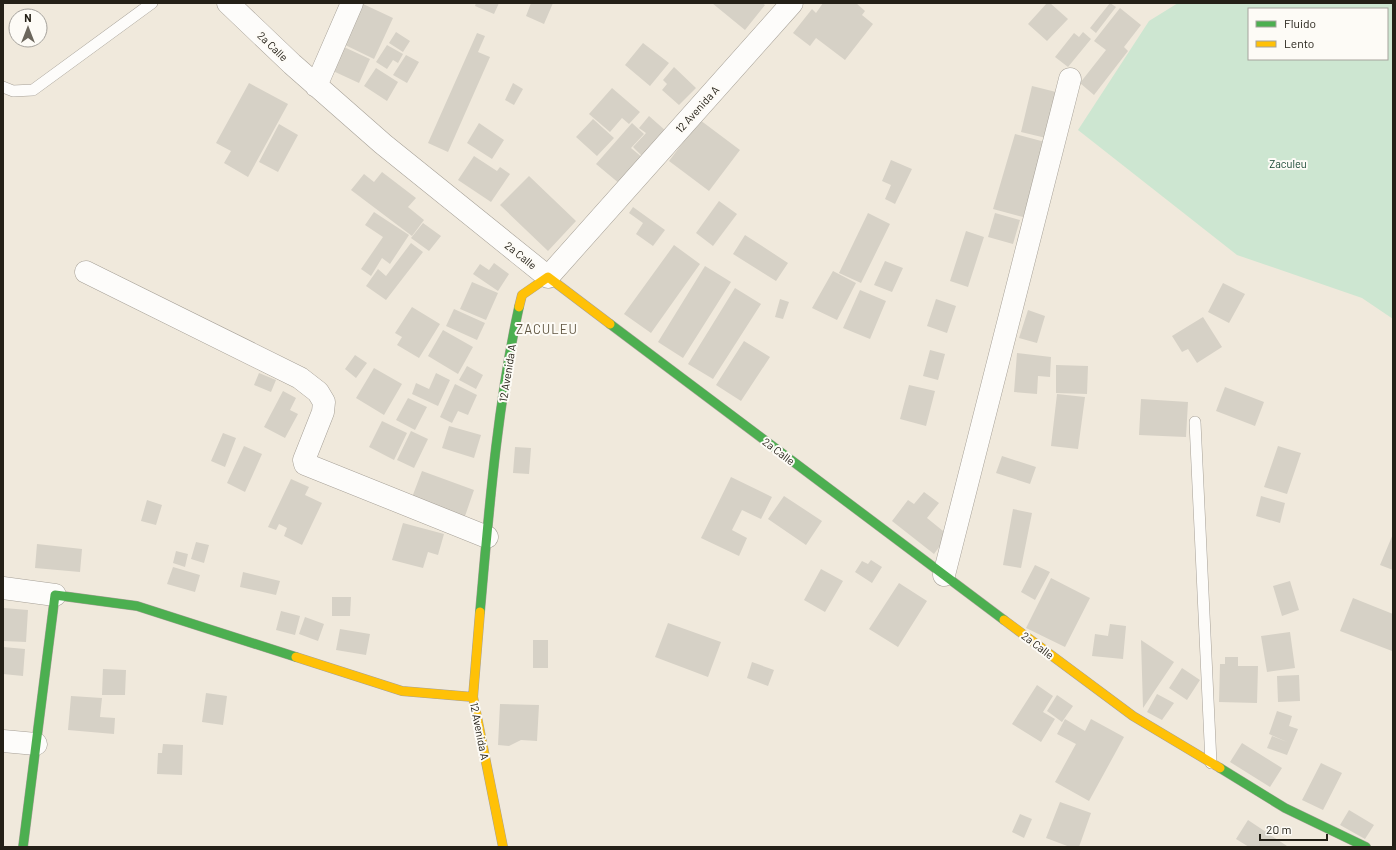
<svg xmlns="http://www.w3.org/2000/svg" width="1396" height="850" viewBox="0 0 1396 850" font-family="Barlow,sans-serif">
<rect width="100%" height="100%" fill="#f0e9dc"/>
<path fill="#cde6d1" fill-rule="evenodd" d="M 1178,3 L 1393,3 L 1393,319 L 1362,298 L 1237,255 L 1078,130 L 1149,21 ZM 1249,9 L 1387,9 L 1387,59 L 1249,59 Z"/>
<path fill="#d6d1c6" d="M 361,3 L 393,18 L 374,59 L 341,43 Z
M 476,3 L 499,3 L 494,14 L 475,6 Z
M 531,3 L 553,3 L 544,24 L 526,16 Z
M 712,3 L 762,3 L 765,5 L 745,30 Z
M 823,3 L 856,3 L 865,11 L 862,15 L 873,24 L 845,60 L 816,38 L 810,46 L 793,33 L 812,9 L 816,13 Z
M 1047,3 L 1050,3 L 1068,19 L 1047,41 L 1028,24 Z
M 1110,3 L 1116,7 L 1096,33 L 1090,28 Z
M 1120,8 L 1141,25 L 1124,47 L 1128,51 L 1094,95 L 1080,83 L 1106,50 L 1094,41 Z
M 396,32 L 410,41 L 403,52 L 389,43 Z
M 1083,32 L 1091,39 L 1068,67 L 1055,57 L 1074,33 L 1079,37 Z
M 477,33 L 485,36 L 478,52 L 490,57 L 448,152 L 428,143 Z
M 643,43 L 669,63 L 650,86 L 625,65 Z
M 387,45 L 403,54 L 398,63 L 393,60 L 387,69 L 376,62 Z
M 344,47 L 370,59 L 359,83 L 333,71 Z
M 406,55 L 419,62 L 407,83 L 393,75 Z
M 674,67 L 696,88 L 679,105 L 662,90 L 667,84 L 663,80 Z
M 376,68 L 398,82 L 387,101 L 364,86 Z
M 249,83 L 288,104 L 248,177 L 224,163 L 231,151 L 216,143 Z
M 513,83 L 523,89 L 514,105 L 505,100 Z
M 1032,86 L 1056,92 L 1046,138 L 1021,132 Z
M 612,88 L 640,112 L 629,124 L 622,118 L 610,132 L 589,114 Z
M 649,116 L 666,131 L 643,157 L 633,147 L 646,133 L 639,128 Z
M 593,119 L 614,138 L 597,156 L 576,137 Z
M 700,120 L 740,150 L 709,191 L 669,161 Z
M 479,123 L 504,140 L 492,159 L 467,143 Z
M 632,123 L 644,134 L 631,148 L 643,158 L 620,184 L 596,164 Z
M 279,124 L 298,135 L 278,172 L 259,162 Z
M 1015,134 L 1045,142 L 1023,217 L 993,209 Z
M 474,156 L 497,171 L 500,167 L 510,174 L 491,202 L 458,180 Z
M 891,160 L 912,169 L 895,204 L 885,199 L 891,185 L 882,181 Z
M 382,172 L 416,198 L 408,207 L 424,220 L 412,236 L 351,190 L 364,174 L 374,182 Z
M 529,176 L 576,221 L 548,251 L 500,205 Z
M 719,201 L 737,214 L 713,246 L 696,233 Z
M 633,207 L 665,230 L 653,246 L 636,234 L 643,223 L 629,213 Z
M 374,212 L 409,235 L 390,264 L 382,258 L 371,276 L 361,269 L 383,237 L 365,225 Z
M 868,213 L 890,224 L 861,283 L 839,273 Z
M 995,213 L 1020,220 L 1013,244 L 988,237 Z
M 423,223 L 441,236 L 429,251 L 411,238 Z
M 966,231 L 984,237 L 968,287 L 950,281 Z
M 745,235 L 788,263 L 776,281 L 733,254 Z
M 411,243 L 423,252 L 386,300 L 366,286 L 378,269 L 386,276 Z
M 674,245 L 700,264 L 651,333 L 624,314 Z
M 885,261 L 903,268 L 892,292 L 874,285 Z
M 494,263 L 509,274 L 498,291 L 473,274 L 480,264 L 489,270 Z
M 705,266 L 731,282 L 683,358 L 658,342 Z
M 833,271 L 856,283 L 837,320 L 812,308 Z
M 472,282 L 498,293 L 486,320 L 460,309 Z
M 1223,283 L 1245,294 L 1229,323 L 1208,312 Z
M 735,288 L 761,304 L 713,379 L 688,364 Z
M 860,290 L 886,301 L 870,339 L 843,328 Z
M 780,299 L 789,302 L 783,319 L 775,317 Z
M 936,299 L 956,306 L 947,333 L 927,326 Z
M 412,307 L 440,324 L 419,358 L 397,345 L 402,337 L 395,333 Z
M 454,309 L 485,323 L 477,340 L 446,326 Z
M 1028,310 L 1045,316 L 1037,343 L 1019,338 Z
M 1203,317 L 1222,347 L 1197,363 L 1188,349 L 1182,352 L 1172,336 Z
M 443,330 L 473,347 L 458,374 L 428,356 Z
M 744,341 L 770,357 L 741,401 L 716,385 Z
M 930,350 L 945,354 L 938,380 L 923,376 Z
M 1017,353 L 1051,357 L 1050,377 L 1038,376 L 1037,394 L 1014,392 Z
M 355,355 L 367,363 L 356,378 L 345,369 Z
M 1056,365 L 1088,366 L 1087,394 L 1056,393 Z
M 467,366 L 483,375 L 476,389 L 459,380 Z
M 374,368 L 402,384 L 384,415 L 356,398 Z
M 259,373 L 276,380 L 271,392 L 254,385 Z
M 436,373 L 450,380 L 438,406 L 412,394 L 416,383 L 429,389 Z
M 455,384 L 477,395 L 468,415 L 458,411 L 452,423 L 440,417 Z
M 909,385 L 935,391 L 926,426 L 900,419 Z
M 1225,387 L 1264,402 L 1255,426 L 1216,411 Z
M 283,391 L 296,398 L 290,410 L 298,414 L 285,438 L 264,427 Z
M 1057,394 L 1085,397 L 1078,449 L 1051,446 Z
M 408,398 L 427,407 L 415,430 L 396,420 Z
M 1141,399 L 1188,402 L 1186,437 L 1139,435 Z
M 382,421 L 407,433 L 394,460 L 369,447 Z
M 449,426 L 481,435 L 474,458 L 442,448 Z
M 411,431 L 428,439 L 414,468 L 397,460 Z
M 223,433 L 236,438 L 225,467 L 211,461 Z
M 244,446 L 262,454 L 245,492 L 227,483 Z
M 1278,446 L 1301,453 L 1287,494 L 1264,487 Z
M 515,447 L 531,448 L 529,474 L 513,473 Z
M 1002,456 L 1036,467 L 1030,484 L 996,473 Z
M 422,471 L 474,490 L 464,519 L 411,500 Z
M 731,477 L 772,497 L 761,519 L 742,510 L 732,530 L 747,538 L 739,556 L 701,538 Z
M 291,479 L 309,487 L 305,495 L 322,503 L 302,545 L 284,536 L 287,528 L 279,524 L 276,530 L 268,527 Z
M 924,492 L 939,503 L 927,518 L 948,535 L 934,554 L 892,521 L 908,500 L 914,504 Z
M 784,496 L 822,521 L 806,545 L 768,519 Z
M 1261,496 L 1285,503 L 1280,523 L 1256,516 Z
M 147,500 L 162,505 L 156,525 L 141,521 Z
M 1013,509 L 1032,513 L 1021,568 L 1003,565 Z
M 403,523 L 444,534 L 438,555 L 428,552 L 423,568 L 392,560 Z
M 1393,534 L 1393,570 L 1380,565 Z
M 196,542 L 209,545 L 204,563 L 191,559 Z
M 37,544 L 82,549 L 80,572 L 35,568 Z
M 176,551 L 188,554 L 185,567 L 173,563 Z
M 871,560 L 882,567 L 872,583 L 855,572 L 862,561 L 868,564 Z
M 1035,565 L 1050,572 L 1035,600 L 1021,592 Z
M 173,567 L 200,575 L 195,592 L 167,584 Z
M 821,569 L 843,581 L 825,612 L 804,600 Z
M 243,572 L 280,581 L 276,595 L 240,587 Z
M 1051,578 L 1090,598 L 1065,647 L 1026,628 Z
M 1290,581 L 1299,610 L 1282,616 L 1273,586 Z
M 899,583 L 927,601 L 898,647 L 869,629 Z
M 332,597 L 351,597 L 350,616 L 332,616 Z
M 1353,598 L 1393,614 L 1393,648 L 1392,651 L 1340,631 Z
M 4,608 L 28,610 L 26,642 L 3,641 Z
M 281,611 L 300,616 L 295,635 L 276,630 Z
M 305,617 L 324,624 L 318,641 L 299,634 Z
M 668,623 L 721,642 L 708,677 L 655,657 Z
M 1110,624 L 1126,626 L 1123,659 L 1092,656 L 1095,634 L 1108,636 Z
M 340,629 L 370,634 L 366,655 L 336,650 Z
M 1290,632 L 1295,668 L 1267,672 L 1261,636 Z
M 533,640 L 548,640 L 548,668 L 533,668 Z
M 1141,640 L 1174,662 L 1143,708 Z
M 3,647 L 25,649 L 23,676 L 3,674 Z
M 1225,657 L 1238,657 L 1238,666 L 1258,666 L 1257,703 L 1219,702 L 1220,664 L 1225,664 Z
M 752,662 L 774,670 L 768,686 L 747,678 Z
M 1182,668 L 1200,680 L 1187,700 L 1169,688 Z
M 103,669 L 126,670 L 125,695 L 102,695 Z
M 1299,675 L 1300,701 L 1278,702 L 1277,676 Z
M 1037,685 L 1053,696 L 1043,712 L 1055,719 L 1041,742 L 1012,724 Z
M 206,693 L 227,696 L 223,725 L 202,722 Z
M 1157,694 L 1174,703 L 1162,720 L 1147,712 Z
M 1057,695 L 1073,706 L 1062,722 L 1047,711 Z
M 71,696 L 102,698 L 100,717 L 115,718 L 114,734 L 68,730 Z
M 500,704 L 539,705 L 537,741 L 521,740 L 509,746 L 498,745 Z
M 1277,711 L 1292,716 L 1289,726 L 1298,729 L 1287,755 L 1267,748 L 1272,736 L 1287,742 L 1269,734 Z
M 1065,719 L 1085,731 L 1091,719 L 1124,737 L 1089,801 L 1055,782 L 1076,744 L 1057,734 Z
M 1242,743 L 1282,768 L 1270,787 L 1230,762 Z
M 163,744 L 183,745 L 182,775 L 157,774 L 158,753 L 162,753 Z
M 1321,763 L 1342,773 L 1323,810 L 1302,800 Z
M 1060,802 L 1091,813 L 1079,847 L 1070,847 L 1046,838 Z
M 1349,810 L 1374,825 L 1365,839 L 1340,825 Z
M 1020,814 L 1032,819 L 1024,838 L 1012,832 Z
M 1248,820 L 1287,846 L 1286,847 L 1249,847 L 1236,839 Z"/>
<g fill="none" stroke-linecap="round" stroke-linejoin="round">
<defs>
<path id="lane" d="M 3,87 L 13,91 L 33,90 L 152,3
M 1195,422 L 1211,763"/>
<path id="street" d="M 228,3 L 292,64 L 383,144 L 548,277 L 792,3
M 316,86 L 352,3
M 86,272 L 300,378 L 318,392 L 324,402 L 323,412 L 304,460 L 305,464 L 487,537
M 944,575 L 1070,79
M 3,588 L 55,595
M 3,741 L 36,744"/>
<path id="fast" d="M 610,324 L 1004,620
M 480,612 C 489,510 497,407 519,307
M 1220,768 L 1285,808 L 1366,847
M 23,847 L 55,595 L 137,606 L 296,657"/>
<path id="slow" d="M 519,307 L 522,295 L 548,277 L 610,324
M 480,612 L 473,697 L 503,847
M 1004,620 L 1133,716 L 1220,768
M 296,657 L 402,691 L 473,697"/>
</defs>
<use href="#lane" stroke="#a6a097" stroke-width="12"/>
<use href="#street" stroke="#a6a097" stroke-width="23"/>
<use href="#fast" stroke="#a6a097" stroke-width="10"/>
<use href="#slow" stroke="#a6a097" stroke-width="10"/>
<use href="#lane" stroke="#fdfcfa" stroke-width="11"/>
<use href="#street" stroke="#fdfcfa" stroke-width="22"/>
<use href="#fast" stroke="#4caf50" stroke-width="9"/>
<use href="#slow" stroke="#ffc107" stroke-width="9"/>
</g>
<g text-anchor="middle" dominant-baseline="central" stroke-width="4" stroke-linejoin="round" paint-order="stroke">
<g font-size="11" fill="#242017" stroke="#fdfbf6">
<text transform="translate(273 46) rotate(44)">2a Calle</text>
<text transform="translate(697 109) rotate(-48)">12 Avenida A</text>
<text transform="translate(521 255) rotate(39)">2a Calle</text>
<text transform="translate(507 373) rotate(-81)">12 Avenida A</text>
<text transform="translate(779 451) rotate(37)">2a Calle</text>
<text transform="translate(1038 645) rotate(37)">2a Calle</text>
<text transform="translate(480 731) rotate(79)">12 Avenida A</text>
</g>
<g font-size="11" fill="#13442f" stroke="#fdfbf6">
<text x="1288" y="163">Zaculeu</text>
</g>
<g font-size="13" letter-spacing="1" fill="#605641" stroke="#fdfbf6">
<text x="547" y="329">ZACULEU</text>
</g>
</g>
<rect width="1396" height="850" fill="none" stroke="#242017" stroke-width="8"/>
<rect x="1248" y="8" width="140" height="52" fill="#fdfbf6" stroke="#a6a39d"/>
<rect x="1256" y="21" width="20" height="6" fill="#4caf50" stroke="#a6a39d"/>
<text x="1284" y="28" font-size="12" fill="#242017">Fluido</text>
<rect x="1256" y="41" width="20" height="6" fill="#ffc107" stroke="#a6a39d"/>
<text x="1284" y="48" font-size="12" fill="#242017">Lento</text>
<g transform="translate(28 28)"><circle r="19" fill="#fdfbf6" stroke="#a6a39d"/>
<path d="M0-3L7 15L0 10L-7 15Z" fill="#6b665c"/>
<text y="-6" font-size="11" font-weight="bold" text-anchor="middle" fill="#242017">N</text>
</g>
<path d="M1260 834v6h67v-6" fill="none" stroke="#242017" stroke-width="2"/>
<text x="1266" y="834" font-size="12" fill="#242017" stroke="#fdfbf6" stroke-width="3" paint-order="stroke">20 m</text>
</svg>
